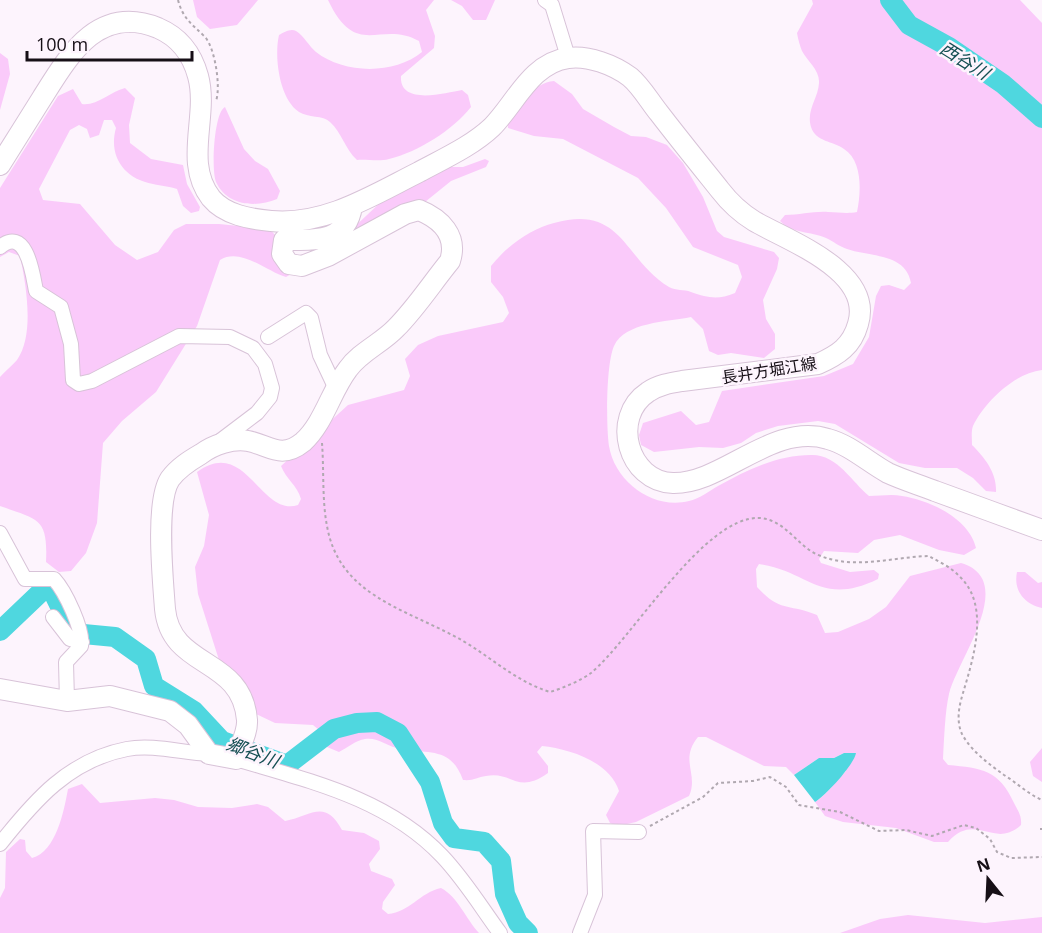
<svg xmlns="http://www.w3.org/2000/svg" width="1042" height="933" viewBox="0 0 1042 933" font-family="'Open Sans','Noto Sans JP',sans-serif">
<rect width="100%" height="100%" fill="#fdf4fd"/>
<path fill="#facafa" d="M 193,0 L 258,0 L 237,25 L 210,29 L 197,17 Z
M 328,0 L 434,0 L 426,10 L 435,36 L 434,48 L 401,76 C 399,106 445,93 462,90 L 468,95 L 471,107 C 453,130 418,152 389,159 C 379,162 367,159 357,160 C 345,149 342,133 330,122 C 323,115 308,118 299,112 C 279,99 274,56 279,35 C 284,32 291,28 296,31 C 304,36 309,46 316,52 C 344,74 394,75 422,52 L 419,41 C 380,19 357,61 328,0 Z
M 451,0 L 495,0 L 486,20 L 473,20 L 462,6 Z
M 812,0 L 1020,0 L 1042,23 L 1042,370 C 1015,373 985,401 973,426 C 971,431 972,439 972,445 C 985,458 997,473 996,492 L 986,491 L 973,478 L 957,468 L 925,468 L 899,463 L 835,424 L 818,421 L 778,426 L 756,433 L 741,443 L 723,448 L 699,447 L 654,452 L 641,445 L 639,435 L 643,423 L 681,411 L 696,425 L 709,422 L 722,391 L 824,376 L 853,364 L 869,337 L 876,296 L 881,286 L 889,285 L 904,290 L 911,283 C 906,253 870,257 847,249 C 840,247 833,241 826,238 C 810,231 793,234 780,221 L 785,215 C 800,215 814,211 828,212 C 839,212 846,214 857,212 C 861,193 863,161 844,149 C 833,141 816,142 811,127 C 806,110 818,99 819,83 C 820,70 807,61 802,51 C 800,46 798,39 797,33 L 813,4 Z
M 0,53 L 8,59 L 10,74 L 0,110 Z
M 554,81 L 572,94 L 583,109 L 614,127 L 631,136 L 646,137 L 667,145 L 683,163 L 703,197 L 717,231 L 724,237 L 774,252 L 779,258 L 777,269 L 763,300 L 766,319 L 775,334 L 775,349 L 764,358 L 731,353 L 718,355 L 709,351 L 703,329 L 691,317 C 667,322 625,322 614,346 C 606,364 606,426 609,446 C 615,482 653,510 689,501 C 699,499 709,491 718,486 C 747,470 777,455 811,455 C 837,454 852,482 869,496 C 880,496 892,494 902,496 C 929,500 969,518 976,548 L 964,555 L 939,550 L 900,535 L 874,540 L 858,553 L 824,551 L 819,559 L 821,563 L 850,572 L 874,570 L 879,574 L 878,579 C 821,607 809,571 759,564 L 756,569 L 757,587 C 781,613 789,603 817,615 L 825,633 L 838,632 L 869,619 L 886,607 L 910,576 L 961,563 C 1019,580 957,660 949,694 C 945,711 944,741 943,759 L 948,765 C 982,768 999,770 1014,803 C 1018,811 1022,816 1021,825 C 994,850 976,811 948,842 L 934,842 L 896,828 L 843,822 L 825,816 L 815,802 C 827,795 835,781 846,771 L 844,753 L 834,758 L 819,758 L 794,775 L 786,767 L 764,766 L 706,737 L 698,737 C 679,760 699,774 689,796 L 636,822 L 618,826 L 610,823 L 606,815 L 619,791 C 610,762 570,749 542,746 L 537,752 L 548,766 L 548,773 C 517,795 513,771 486,776 C 477,777 474,781 463,780 C 451,747 430,754 401,749 C 388,747 378,737 365,739 C 356,740 347,748 339,752 L 327,747 L 319,730 L 313,725 L 275,723 L 254,713 L 219,660 L 198,594 L 195,567 L 204,546 L 209,515 L 197,472 C 246,436 260,517 298,505 L 301,499 C 297,485 286,479 281,466 L 348,405 L 404,390 L 410,376 L 405,359 L 418,345 L 438,336 L 503,322 L 509,313 L 503,297 L 491,282 L 491,266 C 506,247 530,229 554,223 C 623,204 623,259 669,287 C 676,291 684,289 691,292 C 708,298 718,300 735,293 L 742,277 L 738,265 L 693,247 L 666,208 L 638,178 L 563,139 L 534,136 L 508,128 L 508,120 C 520,104 533,83 554,81 Z
M 125,88 L 135,98 L 129,125 L 130,143 L 151,159 L 183,165 L 187,184 L 200,207 L 199,211 L 191,213 L 183,206 L 177,189 C 168,186 162,186 153,184 C 124,179 108,156 116,128 L 112,120 L 104,120 L 99,135 L 90,138 L 87,129 L 79,125 L 70,130 L 39,189 L 43,200 L 80,204 L 115,245 L 137,260 L 158,252 L 174,230 L 186,224 L 219,224 L 270,229 L 279,240 L 293,273 L 286,277 C 267,272 241,247 220,260 L 197,326 L 156,392 L 122,421 L 103,443 L 97,523 L 86,553 L 71,571 L 59,572 L 46,562 C 48,518 39,520 0,506 L 0,377 C 5,371 12,366 17,360 C 35,335 26,284 20,256 L 9,252 L 0,257 L 0,188 L 58,96 L 73,89 L 82,104 C 97,106 110,92 125,88 Z
M 225,107 L 244,149 L 255,161 L 268,169 L 280,191 L 277,199 C 256,208 227,206 216,182 C 211,170 214,112 225,107 Z
M 485,159 L 489,161 L 486,167 L 451,181 L 425,202 L 334,246 L 383,200 L 450,167 L 463,167 Z
M 1017,572 L 1025,572 L 1038,583 L 1042,582 L 1042,608 C 1025,604 1013,591 1017,572 Z
M 1042,748 L 1042,782 L 1033,776 L 1030,762 Z
M 82,784 L 100,803 L 155,798 L 174,800 L 198,807 L 232,808 L 257,804 L 268,807 L 285,821 C 311,816 325,798 342,830 L 364,833 L 379,841 L 380,849 L 369,864 L 371,871 L 392,879 L 395,885 L 383,902 L 382,909 L 388,914 C 410,912 419,893 441,888 C 458,897 466,919 479,933 L 0,933 L 0,898 L 5,888 L 6,852 L 20,839 L 25,840 L 26,851 L 32,858 C 56,852 64,811 68,789 Z
M 908,915 L 985,923 L 1042,917 L 1042,933 L 840,933 L 880,919 Z"/>
<path fill="#4fd7df" d="M 844,753 L 856,753 C 854,765 825,796 815,802 L 794,775 L 819,758 L 834,758 Z"/>
<g fill="none" stroke-linecap="round" stroke-linejoin="round">
<path stroke="#4fd7df" stroke-width="20" d="M 890,0 L 909,25 L 949,47 L 1003,84 L 1042,118
M 0,631 L 42,591 L 52,590 L 73,633 L 115,637 L 146,659 L 154,686 L 194,711 L 222,741 L 287,765 L 334,729 L 357,723 L 377,722 L 398,733 L 430,782 L 443,823 L 454,838 L 484,842 L 501,861 L 505,894 L 518,923 L 528,933"/>
<defs>
<path id="street" d="M 545,0 L 552,5 L 568,57
M 0,247 C 27,225 33,276 36,291 L 61,307 L 71,344 L 73,380 L 79,384 L 92,381 L 179,336 L 230,337 L 253,348 L 265,364 L 272,388 L 270,397 L 257,413 L 220,441
M 268,337 L 306,313 L 311,318 L 320,355 L 336,389
M 0,533 L 25,579 L 54,579 C 65,591 84,630 81,646 L 66,662 L 67,701
M 53,617 L 70,639 L 82,642
M 236,759 C 309,781 387,798 442,856 C 464,879 481,907 500,933
M 0,844 C 34,801 69,760 127,749 C 153,744 183,753 209,754
M 580,933 L 595,895 L 593,831 L 639,832"/>
<path id="secondary" d="M 0,165 C 14,143 28,120 42,98 C 69,55 98,4 158,28 C 179,37 192,54 198,76 C 209,116 183,162 211,198 C 225,215 250,219 271,221 C 325,226 373,195 419,172 C 443,159 472,146 492,127 C 515,104 531,63 568,58 C 588,55 614,65 630,77 C 641,86 650,102 659,113 C 679,139 700,165 720,190 C 730,203 741,213 754,221 C 788,241 874,271 858,324 C 852,346 838,355 818,364 L 682,381 C 670,383 658,385 648,392 C 610,417 628,482 673,483 C 723,484 772,422 828,439 C 850,445 868,462 888,473 C 903,480 920,485 935,491 C 971,504 1006,517 1042,530
M 0,689 L 67,701 L 110,696 L 170,711 L 188,725 L 209,754 L 236,759 C 239,747 248,733 247,720 C 242,656 171,670 165,609 C 163,581 155,502 170,479 C 178,468 189,461 201,454 C 213,445 233,438 248,441 C 269,445 281,460 303,442 C 324,423 331,391 348,369 C 360,352 382,343 396,328 C 416,308 432,283 450,261 C 458,236 441,219 419,210 L 405,214 L 328,256 L 302,266 L 289,264 L 282,254 L 284,240 C 314,240 347,243 352,206"/>
</defs>
<use href="#street" stroke="#d8c3d8" stroke-width="16"/>
<use href="#secondary" stroke="#d8c3d8" stroke-width="22"/>
<path stroke="#b0a8b0" stroke-width="2" stroke-dasharray="3 3" stroke-linecap="butt" d="M 178,0 C 183,19 192,24 205,37 C 215,48 221,87 216,101
M 322,443 C 324,469 322,501 327,526 C 339,594 402,608 456,637 C 488,654 514,681 550,692 C 563,688 580,681 591,673 C 632,639 704,516 759,518 C 784,519 796,544 816,554 C 853,571 891,557 929,556 C 939,562 951,567 959,576 C 991,605 973,659 963,693 C 959,706 956,721 962,734 C 971,751 989,764 1004,775 C 1017,783 1028,794 1042,800
M 650,826 L 703,797 L 718,783 L 753,781 L 770,777 L 786,787 L 799,805 L 840,812 L 879,831 L 906,830 L 932,836 L 964,825 L 976,828 L 990,839 L 997,852 L 1011,858 L 1042,857
M 1040,829 L 1042,829"/>
<use href="#street" stroke="#fff" stroke-width="14"/>
<use href="#secondary" stroke="#fff" stroke-width="20"/>
</g>
<g text-anchor="middle" dominant-baseline="central" stroke-width="5" stroke-linejoin="round" paint-order="stroke">
<g font-size="16" fill="#160f16" stroke="#fdf4fd">
<text transform="translate(769 370) rotate(-9)">長井方堀江線</text>
</g>
<g font-size="18" font-style="italic" fill="#154f53" stroke="#fdf4fd">
<text transform="translate(965 60) rotate(32)">西谷川</text>
<text transform="translate(253 752) rotate(21)">郷谷川</text>
</g>
</g>
<g transform="translate(988 879) rotate(342)" stroke="#fdf4fd" stroke-width="4.5" paint-order="stroke">
<path d="M0-4.5L10 22L0 15L-10 22Z" fill="#160f16"/>
<text y="-9" font-size="16" font-weight="bold" text-anchor="middle" fill="#160f16">N</text>
</g>
<path d="M27 51v9h165v-9" fill="none" stroke="#160f16" stroke-width="3"/>
<text x="36" y="51" font-size="18" fill="#160f16" stroke="#fdf4fd" stroke-width="4.5" paint-order="stroke">100 m</text>
</svg>
